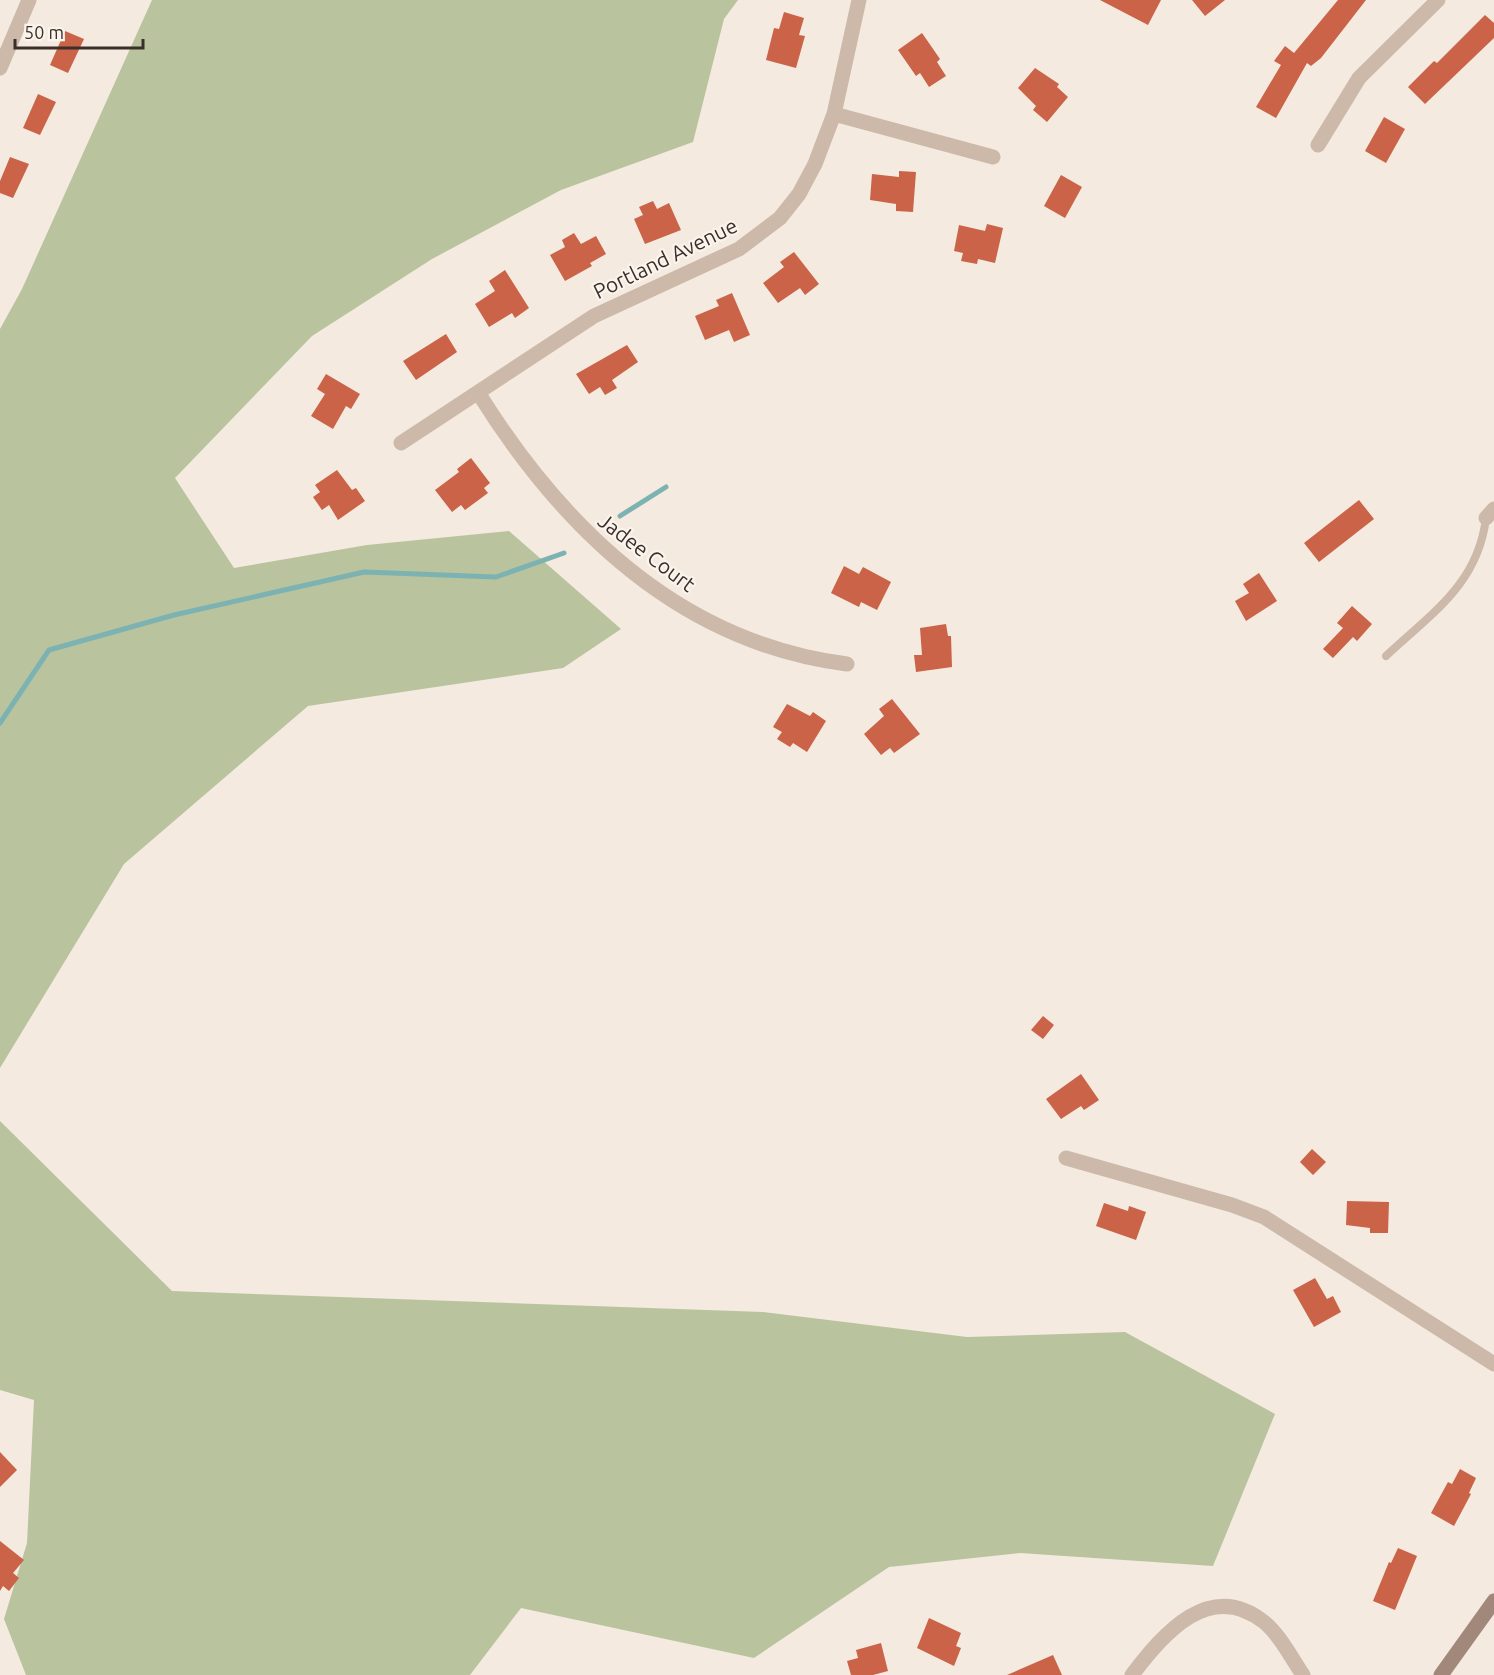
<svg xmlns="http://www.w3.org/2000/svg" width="1494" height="1675" viewBox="0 0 1494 1675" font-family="Ubuntu,sans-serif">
<rect width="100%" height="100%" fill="#f4eadf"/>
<path fill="#b9c49e" d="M 152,0 L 738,0 L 724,19 L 693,142 L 561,190 L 432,259 L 312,336 L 175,478 L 234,568 L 367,545 L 509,531 L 621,629 L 563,668 L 308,706 L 124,864 L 0,1068 L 0,329 L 22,289 Z
M 0,1121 L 172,1291 L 763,1312 L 967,1337 L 1125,1332 L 1275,1414 L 1213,1566 L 1020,1553 L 889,1567 L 754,1658 L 521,1608 L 470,1675 L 26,1675 L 4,1619 L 27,1543 L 34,1400 L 0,1390 Z"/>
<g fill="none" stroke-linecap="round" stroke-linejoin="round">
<path stroke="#7db2b2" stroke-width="5" d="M 620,516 L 666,487
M 0,723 L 49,650 L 174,615 L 364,572 L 496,577 L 564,553"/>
</g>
<path fill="#ca6347" d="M 1100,0 L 1161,0 L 1148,25 Z
M 1192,0 L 1225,0 L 1205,16 Z
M 1338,0 L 1366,0 L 1321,58 L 1311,66 L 1307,63 L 1276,118 L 1256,107 L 1281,65 L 1274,61 L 1285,46 L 1294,53 Z
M 784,12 L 804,18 L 799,35 L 805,36 L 796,68 L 766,60 L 774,28 L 779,29 Z
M 1485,15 L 1494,23 L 1494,38 L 1425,104 L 1408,87 L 1434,61 L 1437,63 Z
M 65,31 L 84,39 L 68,73 L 50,65 Z
M 922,33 L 940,59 L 937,62 L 946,76 L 929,87 L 920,73 L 916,76 L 898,50 Z
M 1035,68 L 1059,84 L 1057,87 L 1068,97 L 1047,122 L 1033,110 L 1036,106 L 1018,88 Z
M 38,94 L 56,102 L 40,135 L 23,128 Z
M 1384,117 L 1405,129 L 1386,163 L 1365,151 Z
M 10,157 L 29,164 L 13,198 L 0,193 L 0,181 Z
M 899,171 L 916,172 L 913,212 L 896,211 L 896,204 L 870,200 L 872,174 L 899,177 Z
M 1061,175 L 1082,187 L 1065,218 L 1044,206 Z
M 653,201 L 657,209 L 669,203 L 681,230 L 645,244 L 634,219 L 643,215 L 639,207 Z
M 987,224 L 1003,228 L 995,263 L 978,259 L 977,264 L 961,261 L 963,253 L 954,251 L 959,225 L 985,231 Z
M 574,233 L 581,244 L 596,236 L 606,254 L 590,263 L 592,266 L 565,281 L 550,255 L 565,247 L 562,240 Z
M 794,252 L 819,284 L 805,295 L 800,288 L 778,303 L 763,283 L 784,267 L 780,262 Z
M 505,270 L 529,308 L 515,318 L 512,313 L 489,327 L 475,304 L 495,291 L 489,281 Z
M 732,293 L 750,335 L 734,342 L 729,330 L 705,340 L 695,316 L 719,306 L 716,300 Z
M 446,334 L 457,352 L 416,380 L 403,361 Z
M 627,345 L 638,362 L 612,380 L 617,388 L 605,395 L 600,387 L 589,394 L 576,374 Z
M 326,374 L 360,394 L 351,409 L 346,406 L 333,429 L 311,416 L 325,394 L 317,389 Z
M 471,458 L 490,483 L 484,488 L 488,493 L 465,510 L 461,505 L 452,512 L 435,490 L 459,472 L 457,469 Z
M 337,470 L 352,490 L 356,488 L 365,501 L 338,520 L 329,505 L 322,510 L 313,497 L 320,492 L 315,485 Z
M 1359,500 L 1374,519 L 1319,562 L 1304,543 Z
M 844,566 L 859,574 L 863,567 L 891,582 L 877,610 L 861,602 L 859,607 L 831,593 Z
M 1259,573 L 1277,601 L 1246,621 L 1235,601 L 1249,593 L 1243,584 Z
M 1352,606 L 1372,624 L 1357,641 L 1353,637 L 1333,658 L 1323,649 L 1343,628 L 1337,623 Z
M 946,624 L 948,636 L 951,636 L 952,667 L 916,672 L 914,655 L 922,655 L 920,628 Z
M 892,699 L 920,734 L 894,753 L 890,748 L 881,755 L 864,734 L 884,716 L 879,709 Z
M 787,704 L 810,716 L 813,712 L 826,721 L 807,752 L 793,743 L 790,747 L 777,739 L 782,732 L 773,727 Z
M 1043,1016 L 1054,1025 L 1043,1039 L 1031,1030 Z
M 1081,1074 L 1099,1100 L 1084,1110 L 1081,1106 L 1061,1119 L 1046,1099 Z
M 1312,1149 L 1326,1162 L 1313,1175 L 1300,1162 Z
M 1347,1201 L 1389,1202 L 1388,1233 L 1370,1233 L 1370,1228 L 1346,1225 Z
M 1104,1203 L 1128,1211 L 1129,1206 L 1146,1212 L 1136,1240 L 1096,1226 Z
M 1315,1278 L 1327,1299 L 1333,1296 L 1341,1312 L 1314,1327 L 1293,1290 Z
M 0,1452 L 17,1470 L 0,1487 Z
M 1460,1469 L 1476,1478 L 1469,1493 L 1471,1494 L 1454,1526 L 1431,1513 L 1448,1482 L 1452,1484 Z
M 0,1541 L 24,1560 L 13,1573 L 19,1578 L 9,1591 L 3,1586 L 0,1591 Z
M 1398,1548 L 1417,1556 L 1395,1610 L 1373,1601 L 1389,1562 L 1391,1563 Z
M 929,1618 L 961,1633 L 956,1646 L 961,1648 L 954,1666 L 917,1648 Z
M 881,1643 L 888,1671 L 873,1675 L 851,1675 L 847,1661 L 858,1658 L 856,1650 Z
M 1053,1655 L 1062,1675 L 1007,1675 Z"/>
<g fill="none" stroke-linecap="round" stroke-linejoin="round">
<path stroke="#cdb9aa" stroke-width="8" d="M 1386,656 C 1432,613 1478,584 1486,518"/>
<path stroke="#cdb9aa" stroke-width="15" d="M 0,68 L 29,0
M 834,114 L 993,157
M 1318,145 L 1359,78 L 1438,0
M 479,394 C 564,530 682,643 847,664
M 401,443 L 594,316 L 739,249 L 780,218 L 799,194 L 815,164 L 834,114 L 859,0
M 1486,518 L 1494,509
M 1066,1158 L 1232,1205 L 1264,1217 L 1494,1364
M 1132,1675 C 1164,1633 1210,1579 1264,1622 C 1280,1635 1292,1659 1303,1675"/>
<path stroke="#a1887b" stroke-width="15" d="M 1441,1675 L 1494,1601"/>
</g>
<g text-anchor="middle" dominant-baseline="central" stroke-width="4.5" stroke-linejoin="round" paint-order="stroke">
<g font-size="21" fill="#3a2f2a" stroke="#fbf4ec">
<text transform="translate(665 258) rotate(-26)">Portland Avenue</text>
<text transform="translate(647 552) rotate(37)">Jadee Court</text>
</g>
</g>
<path d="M15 39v9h128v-9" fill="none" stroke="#3a2f2a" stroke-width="3"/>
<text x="24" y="39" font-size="18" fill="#3a2f2a" stroke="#fbf4ec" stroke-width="4.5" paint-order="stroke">50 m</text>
</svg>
